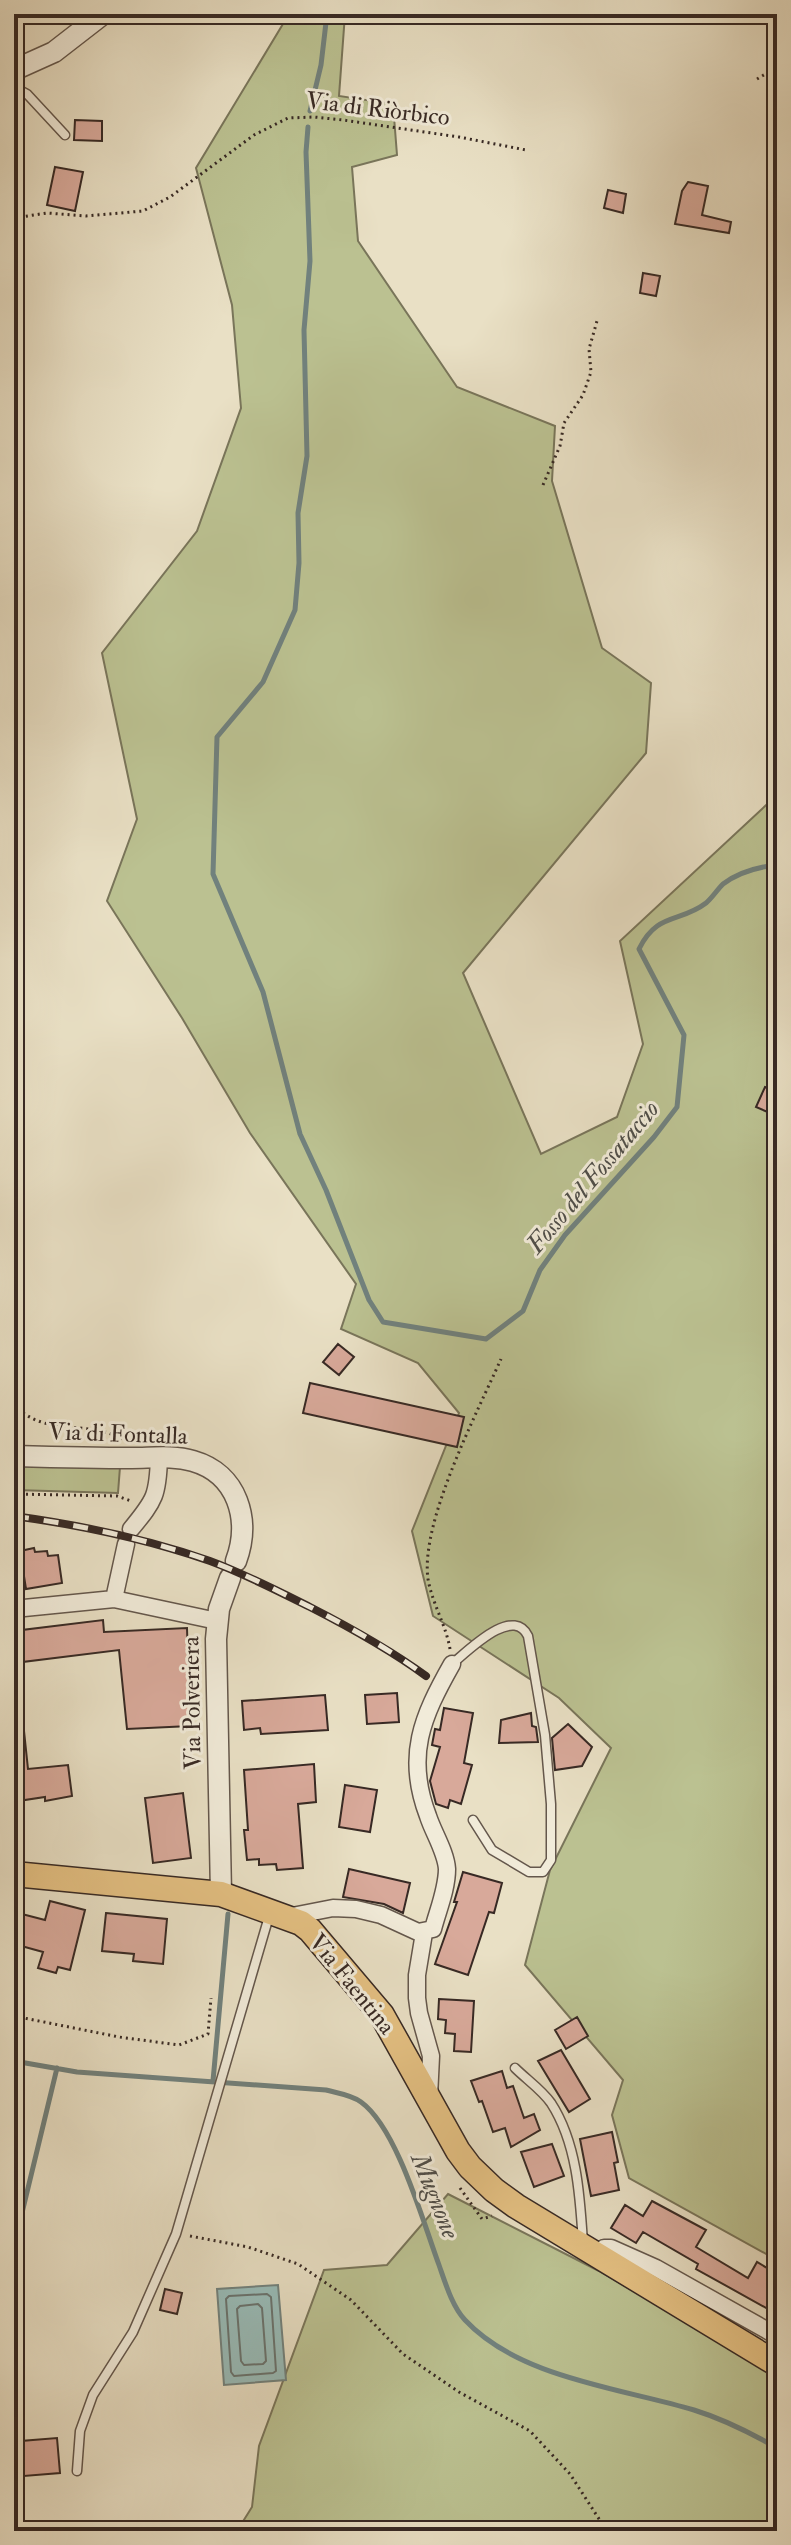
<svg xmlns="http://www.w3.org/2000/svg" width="791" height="2545" viewBox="0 0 791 2545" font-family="'IM FELL Double Pica',serif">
<rect width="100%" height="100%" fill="#e9e0c5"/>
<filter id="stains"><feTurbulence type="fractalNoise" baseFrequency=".0025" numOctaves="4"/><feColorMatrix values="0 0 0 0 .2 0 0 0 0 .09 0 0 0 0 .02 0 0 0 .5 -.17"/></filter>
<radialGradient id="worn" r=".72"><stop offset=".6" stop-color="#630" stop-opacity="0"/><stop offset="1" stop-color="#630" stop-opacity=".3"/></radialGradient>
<path fill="#bbc191" stroke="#79755a" stroke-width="2" d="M 289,14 L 345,14 L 339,96 L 393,104 L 397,155 L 352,167 L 358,241 L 457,387 L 555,426 L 552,481 L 602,648 L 651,683 L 646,753 L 463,973 L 541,1154 L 617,1117 L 643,1044 L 620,941 L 777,795 L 777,2260 L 629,2178 L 612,2115 L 623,2080 L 525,1965 L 550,1870 L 611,1748 L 559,1698 L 433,1616 L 412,1531 L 459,1413 L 418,1363 L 341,1329 L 356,1284 L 250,1133 L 182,1018 L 107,901 L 137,819 L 102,653 L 197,531 L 241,408 L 232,305 L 196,168 Z
M 14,1464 L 120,1467 L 118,1493 L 14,1490 Z
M 448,2194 L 599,2271 L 777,2374 L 777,2531 L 237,2531 L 252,2507 L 259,2446 L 324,2270 L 387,2265 Z"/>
<path fill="#98bcb9" stroke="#71817d" stroke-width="2" d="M 278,2285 L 286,2380 L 224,2385 L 217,2289 Z"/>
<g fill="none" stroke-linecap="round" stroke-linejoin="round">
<path stroke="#68726e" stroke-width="2" d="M 267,2294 L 271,2297 L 276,2371 L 273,2373 L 234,2376 L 231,2372 L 226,2299 L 229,2296 Z
M 258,2304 L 262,2308 L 266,2361 L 263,2364 L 244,2365 L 241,2361 L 237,2309 L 240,2306 Z"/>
<path stroke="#71817d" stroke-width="5" d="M 310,111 L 321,65 L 327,14
M 308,127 L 306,152 L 310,261 L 304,330 L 307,456 L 298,513 L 299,563 L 295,610 L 263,682 L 217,737 L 213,874 L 263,992 L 300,1134 L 326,1190 L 369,1300 L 383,1322 L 486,1339 L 523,1311 L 540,1270 L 565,1235 L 654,1137 L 677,1107 L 684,1035 L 639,949 C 657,912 680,923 706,903 C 712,898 717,890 723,884 C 739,872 758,867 777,865
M 14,2061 L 77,2072 L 326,2090 C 337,2093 352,2095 361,2102 C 397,2128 423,2222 439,2265 C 445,2282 452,2306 465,2320 C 519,2378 621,2388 694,2410 C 723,2419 751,2433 777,2448
M 213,2081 L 228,1914
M 14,2246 L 57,2068"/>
</g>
<path fill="#d8a99a" stroke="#372924" stroke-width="2" d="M 75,120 L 102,121 L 102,141 L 74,140 Z
M 55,167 L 83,172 L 75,211 L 47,205 Z
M 688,182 L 708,186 L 702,215 L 731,222 L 729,233 L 675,224 L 682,191 Z
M 608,190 L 626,194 L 623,213 L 604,208 Z
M 643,273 L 660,276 L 656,296 L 640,293 Z
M 765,1087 L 777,1092 L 777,1116 L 756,1107 Z
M 338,1344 L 354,1357 L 339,1375 L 323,1362 Z
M 310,1383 L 464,1417 L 457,1447 L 303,1413 Z
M 34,1548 L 35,1552 L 47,1551 L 48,1556 L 58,1555 L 62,1583 L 26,1589 L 20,1551 Z
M 103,1620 L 104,1632 L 187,1628 L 190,1726 L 127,1729 L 119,1650 L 14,1663 L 14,1631 Z
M 397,1693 L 399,1722 L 367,1724 L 365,1695 Z
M 325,1695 L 328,1730 L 261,1734 L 260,1728 L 244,1730 L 242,1701 Z
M 444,1708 L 473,1713 L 464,1763 L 472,1765 L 461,1804 L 450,1800 L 448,1808 L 436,1804 L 430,1781 L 440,1747 L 432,1745 L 435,1729 L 440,1730 Z
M 531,1713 L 532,1726 L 536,1727 L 538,1742 L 499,1743 L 501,1720 Z
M 568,1724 L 592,1747 L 582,1766 L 555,1770 L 552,1738 Z
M 14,1731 L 24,1731 L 28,1769 L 68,1765 L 72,1796 L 45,1801 L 45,1797 L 18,1801 L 17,1796 L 14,1796 Z
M 314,1764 L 316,1802 L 298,1804 L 303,1868 L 277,1870 L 276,1864 L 259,1865 L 259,1859 L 247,1860 L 244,1830 L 248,1830 L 244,1770 Z
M 345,1785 L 377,1790 L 370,1832 L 339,1827 Z
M 183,1793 L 191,1858 L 153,1863 L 145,1798 Z
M 349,1869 L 410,1883 L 403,1913 L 384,1904 L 343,1897 Z
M 463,1872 L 502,1883 L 494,1913 L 489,1912 L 468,1975 L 435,1964 L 457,1902 L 454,1902 Z
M 50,1901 L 85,1910 L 70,1970 L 58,1967 L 56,1973 L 38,1968 L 43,1952 L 14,1944 L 14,1929 L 18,1913 L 45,1920 Z
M 106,1913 L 167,1919 L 163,1964 L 133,1961 L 134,1954 L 102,1951 Z
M 439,1999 L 474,2001 L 471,2052 L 454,2051 L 455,2034 L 445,2033 L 446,2020 L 438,2019 Z
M 577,2017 L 588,2036 L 566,2049 L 555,2030 Z
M 561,2050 L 590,2099 L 569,2112 L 538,2061 Z
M 502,2071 L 507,2088 L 513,2086 L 524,2118 L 534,2114 L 540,2130 L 511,2147 L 505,2128 L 493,2132 L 482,2101 L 479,2102 L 471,2081 Z
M 612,2132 L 618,2162 L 614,2163 L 619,2190 L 591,2196 L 580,2139 Z
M 552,2144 L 564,2176 L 534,2187 L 521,2152 Z
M 652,2201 L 706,2230 L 696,2247 L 748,2278 L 757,2262 L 777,2274 L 777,2314 L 696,2269 L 698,2264 L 643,2232 L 636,2243 L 611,2228 L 625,2205 L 643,2216 Z
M 165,2289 L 182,2293 L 177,2314 L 160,2310 Z
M 57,2438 L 60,2473 L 24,2476 L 21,2441 Z"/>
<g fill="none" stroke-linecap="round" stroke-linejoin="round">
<defs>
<path id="service" d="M 14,87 L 27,94 L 65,135
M 452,1664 C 468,1651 513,1605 528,1636 L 545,1735 L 551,1804 L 551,1860 L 543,1872 L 529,1872 L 492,1850 L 473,1820
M 515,2068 C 526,2079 542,2090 551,2103 C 577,2143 580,2196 583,2243
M 77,2471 L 80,2431 L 93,2395 L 133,2332 L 176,2234 L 270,1913"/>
<path id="minor" d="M 131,1529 C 155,1500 158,1495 159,1457
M 114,1599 L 126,1544
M 14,1609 L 114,1599 L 217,1621
M 287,1917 L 333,1908 L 356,1909 L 381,1915 L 418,1932 L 433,1929 C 438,1910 447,1889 447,1869 C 446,1852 433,1832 428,1816 C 405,1756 422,1717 452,1664
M 424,1933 L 417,1975 L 417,1998 L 419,2013 L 431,2056 L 429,2097
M 596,2256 L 604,2248 L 611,2248 L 656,2268 L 777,2336"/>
<path id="tertiary" d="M 14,70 L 54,52 L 103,14
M 14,1456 C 53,1457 92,1458 132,1458 C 152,1458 173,1455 193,1461 C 238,1474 251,1520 236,1561
M 221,1894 L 216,1639 L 219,1609 L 230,1578"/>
<path id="primary" d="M 14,1874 L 221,1894 L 301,1923 L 310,1930 L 382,2015 L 458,2151 L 470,2167 L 494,2190 L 516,2206 L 777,2364"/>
</defs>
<use href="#service" stroke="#64574c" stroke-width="11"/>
<use href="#minor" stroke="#64574c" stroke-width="19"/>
<use href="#tertiary" stroke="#64574c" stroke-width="23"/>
<use href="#primary" stroke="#372924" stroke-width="27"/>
<path stroke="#372924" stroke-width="3" stroke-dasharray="2 4" stroke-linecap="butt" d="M 757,79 L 777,67
M 14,218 L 47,213 L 86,216 L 143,211 L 170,197 L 254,135 L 288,118 L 314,117 L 343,120 L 459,137 L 526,150
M 543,485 L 560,446 L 564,423 L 583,395 L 591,372 L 589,349 L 597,321
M 14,1405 C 46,1438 87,1419 122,1439
M 14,1494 L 117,1496 L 131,1501
M 450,1649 C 446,1625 432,1603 428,1579 C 420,1522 477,1413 501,1359
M 14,2016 L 119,2037 L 179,2045 L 208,2034 L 211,1998
M 460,2188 L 482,2219 L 492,2216
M 190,2236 L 248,2247 L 298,2264 L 351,2300 L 403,2354 L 459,2392 L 530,2431 L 570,2474 L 601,2522 L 603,2531"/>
<use href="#service" stroke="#f1ebd9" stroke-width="8"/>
<use href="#minor" stroke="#f1ebd9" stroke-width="16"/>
<use href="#tertiary" stroke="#f1ebd9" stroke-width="20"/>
<use href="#primary" stroke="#e4c082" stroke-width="24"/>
<defs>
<path id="rail" d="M 14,1516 C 80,1525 147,1539 210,1561 C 245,1574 278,1591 310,1607 C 351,1628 389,1649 426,1676"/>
</defs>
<use href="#rail" stroke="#372924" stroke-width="8"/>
<use href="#rail" stroke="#f1ebd9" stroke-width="5" stroke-dasharray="15" stroke-linecap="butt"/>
</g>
<g text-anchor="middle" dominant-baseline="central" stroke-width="6" stroke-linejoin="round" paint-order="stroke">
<g font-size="24" fill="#372924" stroke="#f1ebd9">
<text transform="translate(378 109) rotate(7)">Via di Riòrbico</text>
<text transform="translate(118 1434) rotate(2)">Via di Fontalla</text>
<text transform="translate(192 1703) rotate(-91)">Via Polveriera</text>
<text transform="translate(352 1984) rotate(51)">Via Faentina</text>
</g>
<g font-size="26" font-style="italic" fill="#4f4e49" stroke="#f1ebd9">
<text transform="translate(593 1177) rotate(-50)">Fosso del Fossataccio</text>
<text transform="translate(435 2196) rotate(68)">Mugnone</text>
</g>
</g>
<rect width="791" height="2545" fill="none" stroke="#e9e0c5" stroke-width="48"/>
<rect x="16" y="16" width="759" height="2513" fill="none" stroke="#372924" stroke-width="4"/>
<rect x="24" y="24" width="743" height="2497" fill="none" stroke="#372924" stroke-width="2"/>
<rect width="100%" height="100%" filter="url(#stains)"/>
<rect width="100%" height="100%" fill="url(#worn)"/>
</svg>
